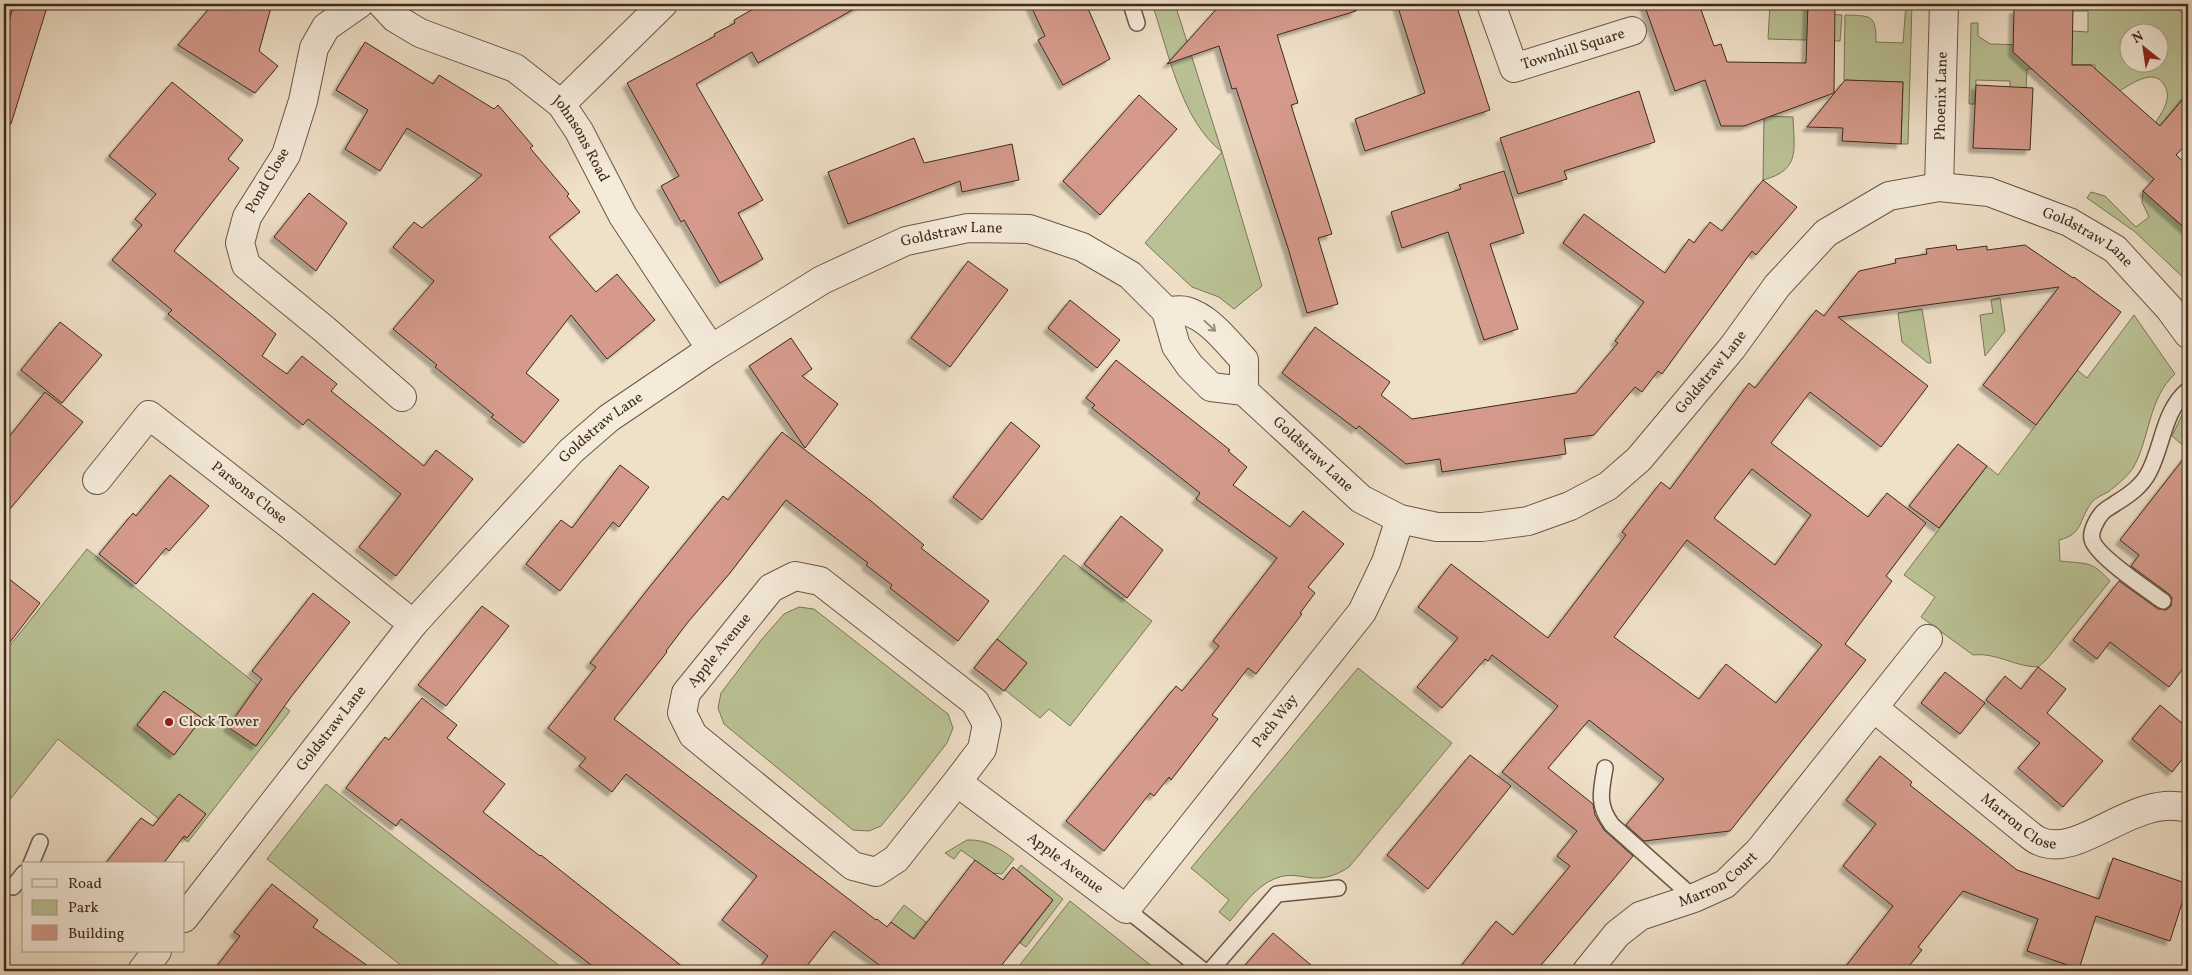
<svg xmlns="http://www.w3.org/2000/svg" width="2192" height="975" viewBox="0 0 2192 975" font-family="Vollkorn,serif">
<defs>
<filter id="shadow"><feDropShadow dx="-4.5" dy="4.5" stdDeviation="1" flood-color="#0004"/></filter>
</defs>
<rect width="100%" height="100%" fill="#efe0c8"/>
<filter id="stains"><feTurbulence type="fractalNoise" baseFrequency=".004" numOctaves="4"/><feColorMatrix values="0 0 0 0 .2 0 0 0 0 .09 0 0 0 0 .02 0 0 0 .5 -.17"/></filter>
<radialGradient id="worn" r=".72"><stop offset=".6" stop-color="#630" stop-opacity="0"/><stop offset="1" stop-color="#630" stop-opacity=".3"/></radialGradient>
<path fill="#bac295" stroke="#7c7658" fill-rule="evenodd" d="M 1152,4 L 1175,4 L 1222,152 L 1262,286 L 1234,309 L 1219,297 L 1192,287 L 1145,243 L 1222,152 C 1180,119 1169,52 1152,4 Z
M 1770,4 L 1808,4 L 1808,13 L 1842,15 L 1840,41 L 1768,39 Z
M 1906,4 L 1912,4 L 1908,144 L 1901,144 L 1903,82 L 1844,80 L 1845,15 C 1871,16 1876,14 1876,42 L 1903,43 Z
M 2072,4 L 2181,4 L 2177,9 L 2188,18 L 2188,92 L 2160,126 L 2156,122 C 2162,112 2172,99 2165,86 C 2155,67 2133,83 2121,90 C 2113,95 2103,97 2095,100 L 2095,65 L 2034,64 L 2034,69 L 2027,69 L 2026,91 L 2010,91 L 2010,81 L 1976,80 L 1975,104 L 1969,104 L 1971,23 L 1978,23 L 1978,36 L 1990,44 L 2065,46 L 2071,31 L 2088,32 L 2088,11 L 2072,11 ZM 2130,32 L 2160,32 L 2160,62 L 2130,62 Z
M 1764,116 L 1793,117 C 1794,150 1801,170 1763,180 Z
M 2143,191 L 2188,231 L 2188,282 L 2134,231 L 2087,198 L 2091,192 L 2105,196 L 2136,227 L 2149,217 L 2142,202 Z
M 2000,298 L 2005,331 L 1985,356 L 1980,315 L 1993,313 L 1991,300 Z
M 1922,309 L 1931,363 L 1928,363 L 1902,342 L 1898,313 Z
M 2134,315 L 2175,374 C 2148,398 2150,439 2133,468 C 2127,477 2117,485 2108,492 C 2103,495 2096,497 2092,502 C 2078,520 2084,534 2059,540 L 2060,561 C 2086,564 2091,560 2110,581 L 2047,659 L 2038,667 C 2015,667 1996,652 1973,655 L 1921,617 L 1935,597 L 1904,575 L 1987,466 L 1998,475 L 2077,370 L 2087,378 Z
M 2188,408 L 2188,448 L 2187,449 L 2172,436 L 2182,415 Z
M 87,549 L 290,711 L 188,842 L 58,739 L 4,807 L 4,653 Z
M 1064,555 L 1152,621 L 1070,726 L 1049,709 L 1040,718 L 1005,690 L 1027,663 L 997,639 Z
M 799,607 L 814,609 L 948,714 L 953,728 L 947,743 L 904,798 L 881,826 L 869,831 L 853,830 L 724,724 L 718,708 L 721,693 L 762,639 L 784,614 Z
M 1358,668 L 1452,743 L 1349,867 C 1340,873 1331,877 1320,878 C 1304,879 1292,871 1274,879 C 1255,887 1243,906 1230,921 L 1219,912 L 1229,900 L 1191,868 Z
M 326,784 L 566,971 L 408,971 L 267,859 Z
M 967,840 C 986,839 999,848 1014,859 L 1002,874 L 969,871 L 976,861 L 961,850 L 954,859 L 945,853 Z
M 1021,865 L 1063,899 L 1026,947 L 1020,943 L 1053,900 L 1017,870 Z
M 1070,901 L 1158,971 L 1015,971 Z
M 904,905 L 927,923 L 920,953 L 901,930 L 891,922 Z"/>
<path fill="#d59a8b" stroke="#3f291b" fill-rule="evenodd" filter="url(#shadow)" d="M 14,4 L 48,4 L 11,124 L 4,123 L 4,38 Z
M 213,4 L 272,4 L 259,51 L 278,66 L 255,93 L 178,45 Z
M 762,4 L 863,4 L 758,63 L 752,52 L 696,84 L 763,200 L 738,213 L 763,259 L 720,283 L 684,220 L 681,222 L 661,186 L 679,176 L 627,83 L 715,36 L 714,34 L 735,23 L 734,20 Z
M 1030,4 L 1086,4 L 1110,59 L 1063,85 L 1038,40 L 1045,36 Z
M 1221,4 L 1355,4 L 1356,11 L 1277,35 L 1298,103 L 1291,105 L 1332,234 L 1318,238 L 1338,304 L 1307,313 L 1288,248 L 1236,88 L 1232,89 L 1219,46 L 1167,64 Z
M 1397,4 L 1456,4 L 1490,110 L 1365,151 L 1355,119 L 1425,93 Z
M 1644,4 L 1699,4 L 1714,46 L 1721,44 L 1727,62 L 1806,63 L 1808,4 L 1835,4 L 1834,93 L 1744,126 L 1721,126 L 1705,80 L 1675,91 Z
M 2025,4 L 2073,4 L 2072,65 L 2091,65 L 2160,126 L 2188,93 L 2188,142 L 2176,155 L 2188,166 L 2188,231 L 2143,191 L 2154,179 L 2013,52 L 2014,9 L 2025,9 Z
M 365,42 L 433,84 L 439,75 L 494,109 L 498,105 L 533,146 L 530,148 L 569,194 L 567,196 L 580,212 L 549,237 L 596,292 L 617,274 L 655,320 L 607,359 L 571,315 L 526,373 L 559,400 L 524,443 L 491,417 L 494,415 L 435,367 L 437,365 L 393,329 L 434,281 L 393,247 L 414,222 L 422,228 L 482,175 L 407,128 L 380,171 L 345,149 L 368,110 L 336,90 Z
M 1845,80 L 1903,82 L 1901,144 L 1842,141 L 1843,128 L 1807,127 Z
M 172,82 L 243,140 L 228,159 L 239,168 L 174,251 L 276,334 L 262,356 L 287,374 L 302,356 L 337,384 L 331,391 L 424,466 L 436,450 L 473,479 L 396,576 L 359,547 L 401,494 L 308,419 L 303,425 L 168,314 L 172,310 L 112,260 L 142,225 L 135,219 L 156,194 L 109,156 Z
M 1976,85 L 2033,88 L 2030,150 L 1973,148 Z
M 1639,91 L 1655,142 L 1564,171 L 1567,179 L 1518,194 L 1500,138 Z
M 1139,95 L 1177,129 L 1100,215 L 1063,181 Z
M 914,138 L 924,163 L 1012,144 L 1019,180 L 962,192 L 960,181 L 848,224 L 828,172 Z
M 1504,171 L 1524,233 L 1490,244 L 1518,329 L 1484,340 L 1448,232 L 1402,248 L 1391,212 L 1461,189 L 1459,185 Z
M 1763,180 L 1797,207 L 1756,255 L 1752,251 L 1662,374 L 1658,371 L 1642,392 L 1635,387 L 1594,435 L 1564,439 L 1566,454 L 1442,472 L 1440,459 L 1406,464 L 1359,426 L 1356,429 L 1282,373 L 1315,327 L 1390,382 L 1381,395 L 1412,419 L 1576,393 L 1618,343 L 1615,341 L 1644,302 L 1563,243 L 1584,214 L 1665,273 L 1689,239 L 1694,243 L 1710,222 L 1722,231 Z
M 309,193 L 347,223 L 316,271 L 274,237 Z
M 1956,245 L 1957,250 L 1987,246 L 1987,250 L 2025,245 L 2073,278 L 2074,277 L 2121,312 L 2036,425 L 1983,385 L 2059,287 L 1838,317 L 1928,386 L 1881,447 L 1810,392 L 1771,443 L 1868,517 L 1887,493 L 1926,523 L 1886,576 L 1892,581 L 1845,644 L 1866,660 L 1730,831 L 1644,841 L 1626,825 L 1664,779 L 1589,720 L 1548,768 L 1593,804 L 1595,815 L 1604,830 L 1633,856 L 1536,971 L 1457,971 L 1496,921 L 1513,935 L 1570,866 L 1557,856 L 1577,831 L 1502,772 L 1558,706 L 1492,655 L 1488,661 L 1485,659 L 1442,708 L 1417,687 L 1458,638 L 1418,607 L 1451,564 L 1548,638 L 1626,535 L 1622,532 L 1661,482 L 1670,489 L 1749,383 L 1755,388 L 1816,310 L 1824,316 L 1859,271 L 1896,263 L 1895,259 L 1927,254 L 1926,249 ZM 1752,469 L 1811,515 L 1775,565 L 1714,518 ZM 1687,540 L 1822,645 L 1776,703 L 1726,664 L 1699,699 L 1614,637 Z
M 968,261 L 1008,290 L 950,367 L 911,338 Z
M 1070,300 L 1120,340 L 1097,368 L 1048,328 Z
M 60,322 L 102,355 L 62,403 L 21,370 Z
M 791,338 L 812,369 L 802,376 L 838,404 L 805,448 L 749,366 Z
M 1116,360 L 1230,450 L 1228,451 L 1247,467 L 1233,485 L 1290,527 L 1303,511 L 1344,544 L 1308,587 L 1315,593 L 1300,613 L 1302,614 L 1256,674 L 1248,668 L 1212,715 L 1218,719 L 1171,780 L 1169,777 L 1154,796 L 1150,793 L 1104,851 L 1066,821 L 1176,686 L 1182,691 L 1219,646 L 1213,641 L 1277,558 L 1196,499 L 1200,493 L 1092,408 L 1095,405 L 1086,398 Z
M 45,392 L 83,422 L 4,516 L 4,443 Z
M 1011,422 L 1040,446 L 982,520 L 953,497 Z
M 782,432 L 871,501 L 924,545 L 921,548 L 989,601 L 958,641 L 890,588 L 892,585 L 866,565 L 868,563 L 786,500 L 730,573 L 688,622 L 666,651 L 667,652 L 614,719 L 876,920 L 877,919 L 887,927 L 891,922 L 914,939 L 975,860 L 1003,880 L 1013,867 L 1053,900 L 997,971 L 887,971 L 834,931 L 803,971 L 757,971 L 768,956 L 722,920 L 757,876 L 626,774 L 612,792 L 579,766 L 586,758 L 548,728 L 596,667 L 590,663 L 648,589 L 723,496 L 728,500 Z
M 1958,444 L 1987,466 L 1939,528 L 1909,506 Z
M 2188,453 L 2188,662 L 2169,687 L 2110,642 L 2097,659 L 2073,640 L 2119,581 L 2158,609 L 2166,610 L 2171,606 L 2172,598 L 2169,594 L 2131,566 L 2139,555 L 2120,540 Z
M 620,465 L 649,487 L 619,527 L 613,522 L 560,591 L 526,564 L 561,520 L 572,528 Z
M 170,475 L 209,506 L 169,551 L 166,548 L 136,584 L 99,554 L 133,513 L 136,516 Z
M 1121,516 L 1163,550 L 1127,598 L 1084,564 Z
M 4,575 L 40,603 L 4,650 Z
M 313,593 L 350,622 L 291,697 L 256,746 L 228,727 L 262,679 L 252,671 Z
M 482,606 L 509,626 L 446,706 L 418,685 Z
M 997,639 L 1027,663 L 1004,691 L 974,668 Z
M 2038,667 L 2066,689 L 2047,713 L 2103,761 L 2063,807 L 2018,768 L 2040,743 L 1986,700 L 2005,676 L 2021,689 Z
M 1945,672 L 1985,703 L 1960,734 L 1921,703 Z
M 164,691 L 202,718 L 174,755 L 137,725 Z
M 422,698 L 457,725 L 447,738 L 505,784 L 483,812 L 540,856 L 541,855 L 688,971 L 599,971 L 401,819 L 396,826 L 346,788 L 385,737 L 389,740 Z
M 2160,705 L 2188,728 L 2188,752 L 2172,772 L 2132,739 Z
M 1470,755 L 1511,786 L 1428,889 L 1387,855 Z
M 1880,756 L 1912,782 L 1910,785 L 2017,870 L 2099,899 L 2113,858 L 2188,884 L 2170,941 L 2096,916 L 2079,969 L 2027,951 L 2038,919 L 1963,891 L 1918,947 L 1922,950 L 1905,971 L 1842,971 L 1893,906 L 1843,866 L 1876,824 L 1846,800 Z
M 179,794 L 206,814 L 187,838 L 184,836 L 163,864 L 105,864 L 141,818 L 153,826 Z
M 272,884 L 318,920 L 313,927 L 375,971 L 213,971 L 240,936 L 234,932 Z
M 1273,933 L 1286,944 L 1318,971 L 1240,971 Z"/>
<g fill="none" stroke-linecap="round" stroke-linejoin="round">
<defs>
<path id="lane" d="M 1131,4 L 1137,23
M 2163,601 C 2149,591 2095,555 2092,539 C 2090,531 2098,517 2103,512 C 2107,508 2112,506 2116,503 C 2129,495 2142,486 2149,472 C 2163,446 2163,411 2188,390
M 1605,768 C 1601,791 1597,805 1612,825 L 1694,898
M 31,864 L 40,842
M 13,887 L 24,873
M 1126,909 L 1204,971
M 1210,971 L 1277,894 L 1338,888"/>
<g id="street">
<path d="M 359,4 L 326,27 L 314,48 L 303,101 L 286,155 L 247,217 L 240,243 L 246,265 L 324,329 L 402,397"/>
<path id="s1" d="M 382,4 L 395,18 L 420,33 L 515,68 L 561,104 L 579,131 L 623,216 L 711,349"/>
<path id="s2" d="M 1491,4 L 1514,68 L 1632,31"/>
<path d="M 561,104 L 663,4"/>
<path id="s3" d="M 1939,187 L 1944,4"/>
<path d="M 1166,311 C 1172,311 1180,309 1186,311 C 1210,318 1228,343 1244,360 L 1244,391"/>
<path id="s4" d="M 97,480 L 149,415 L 290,525 L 413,624"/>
<path id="s5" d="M 1874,708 L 2026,832 C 2030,835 2034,839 2039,841 C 2080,860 2133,793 2188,808"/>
<path id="s6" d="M 957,782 L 982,749 L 987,724 L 975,702 L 820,581 L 795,576 L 771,588 L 686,693 L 682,713 L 693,735 L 853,866 L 876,872 L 896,859 L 957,782 L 1126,909 L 1362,612 L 1386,562 L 1400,519"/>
<path id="s7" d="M 184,918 L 413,624 L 571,451 L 609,418 L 711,349 L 822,280 L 906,241 L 968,228 L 1029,229 L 1082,247 L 1130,275 L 1166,311 L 1176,346 L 1190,366 L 1211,387 L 1244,391 L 1361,499 L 1400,519 L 1437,527 L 1482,527 L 1528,521 L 1570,506 L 1608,486 L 1639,459 L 1732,348 L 1777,286 L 1826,233 L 1889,196 L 1939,187 L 1989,192 L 2069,222 L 2115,249 L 2169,308 L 2188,334"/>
<path d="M 142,971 L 157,951"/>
<path id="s8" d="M 1587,971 L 1617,934 L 1640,916 L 1694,898 L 1725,884 L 1759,851 L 1928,639"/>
</g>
</defs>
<use href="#lane" stroke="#6b5746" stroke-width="18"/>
<use href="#street" stroke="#6b5746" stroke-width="30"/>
<use href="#lane" stroke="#f5ebdb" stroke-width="15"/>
<use href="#street" stroke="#f5ebdb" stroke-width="28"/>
</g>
<defs><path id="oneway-shaft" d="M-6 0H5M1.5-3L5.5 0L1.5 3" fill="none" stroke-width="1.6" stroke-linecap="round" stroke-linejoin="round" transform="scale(1.25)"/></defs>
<use stroke="#9a8a7b" href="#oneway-shaft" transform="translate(1210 326) rotate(43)"/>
<circle fill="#8f2418" stroke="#f5ebdb" stroke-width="2" cx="169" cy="722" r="5"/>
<g text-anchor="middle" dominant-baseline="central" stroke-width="4.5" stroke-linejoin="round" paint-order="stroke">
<g font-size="15" fill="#3f291b" stroke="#f5ebdb">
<text stroke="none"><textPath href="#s2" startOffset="130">Townhill Square</textPath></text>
<text stroke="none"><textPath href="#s3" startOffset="91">Phoenix Lane</textPath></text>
<text stroke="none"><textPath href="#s1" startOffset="248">Johnsons Road</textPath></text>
<text transform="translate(268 181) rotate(-60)">Pond Close</text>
<text stroke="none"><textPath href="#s7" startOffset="1050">Goldstraw Lane</textPath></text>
<text stroke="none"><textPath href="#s7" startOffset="2452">Goldstraw Lane</textPath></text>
<text stroke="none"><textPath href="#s7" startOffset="1988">Goldstraw Lane</textPath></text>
<text stroke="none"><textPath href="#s7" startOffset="645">Goldstraw Lane</textPath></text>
<text stroke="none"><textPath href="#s7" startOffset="1508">Goldstraw Lane</textPath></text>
<text stroke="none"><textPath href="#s4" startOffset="210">Parsons Close</textPath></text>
<text transform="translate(720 651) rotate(-51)">Apple Avenue</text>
<text stroke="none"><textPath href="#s6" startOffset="1325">Pach Way</textPath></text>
<text stroke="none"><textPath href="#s7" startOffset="240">Goldstraw Lane</textPath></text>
<text stroke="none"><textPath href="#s5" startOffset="185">Marron Close</textPath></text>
<text stroke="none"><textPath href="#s6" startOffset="1009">Apple Avenue</textPath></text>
<text stroke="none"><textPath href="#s8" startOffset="164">Marron Court</textPath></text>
</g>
<g font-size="15" fill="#3f291b" stroke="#f5ebdb" text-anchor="start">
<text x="179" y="722">Clock Tower</text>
</g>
</g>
<rect width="2192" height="975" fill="none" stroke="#efe0c8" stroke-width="20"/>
<rect x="5" y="5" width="2182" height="965" fill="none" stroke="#3f291b" stroke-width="2.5"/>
<rect x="10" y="10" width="2172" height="955" fill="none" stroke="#3f291b"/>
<rect x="22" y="862" width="162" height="90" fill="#f5ebdb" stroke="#ac9d8e"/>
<rect x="32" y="879" width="25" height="8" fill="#f5ebdb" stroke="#ac9d8e"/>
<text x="68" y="888" font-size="15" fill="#3f291b">Road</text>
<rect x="32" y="900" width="25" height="15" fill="#bac295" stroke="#ac9d8e"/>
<text x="68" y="912" font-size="15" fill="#3f291b">Park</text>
<rect x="32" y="925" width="25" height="15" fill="#d59a8b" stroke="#ac9d8e"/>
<text x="68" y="938" font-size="15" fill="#3f291b">Building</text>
<g transform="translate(2144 48) rotate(330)"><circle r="24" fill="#f5ebdb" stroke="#ac9d8e"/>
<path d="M0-4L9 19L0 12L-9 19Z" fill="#8f2418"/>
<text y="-8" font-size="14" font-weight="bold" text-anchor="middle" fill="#3f291b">N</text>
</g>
<rect width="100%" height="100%" filter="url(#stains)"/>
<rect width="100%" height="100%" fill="url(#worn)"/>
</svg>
